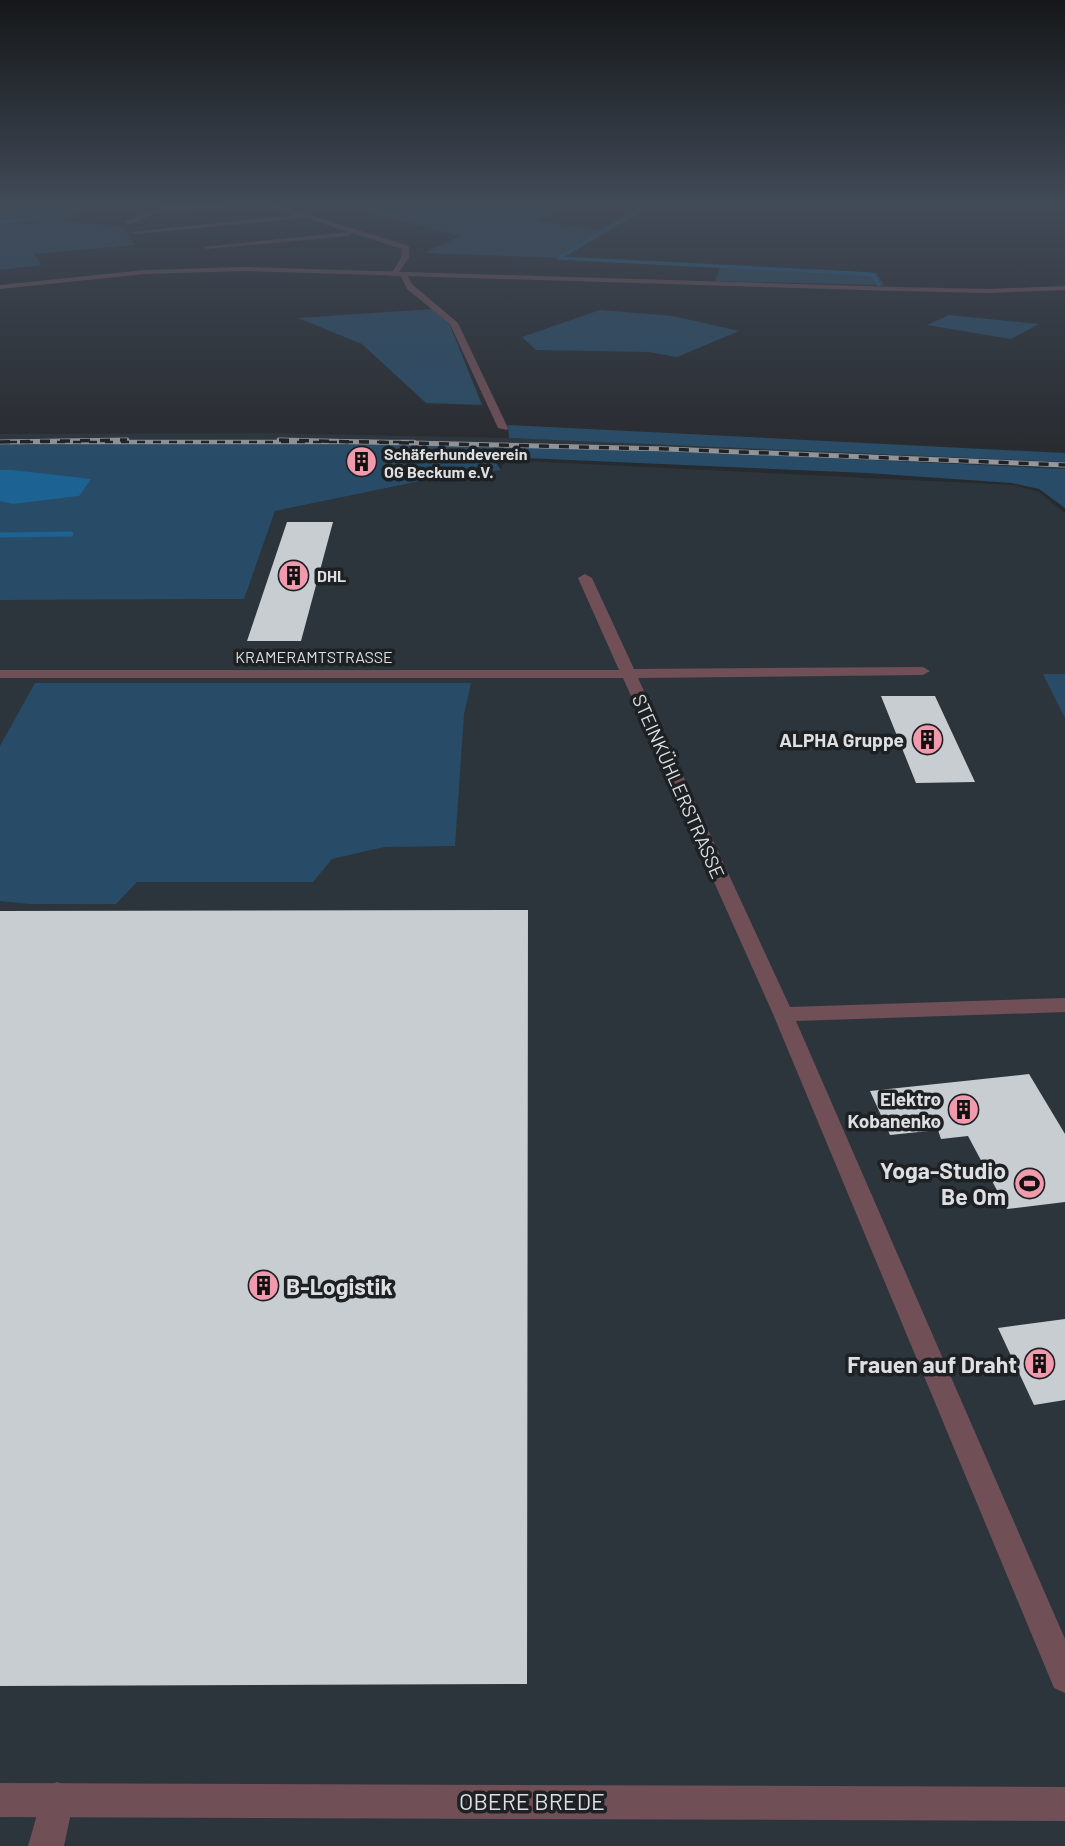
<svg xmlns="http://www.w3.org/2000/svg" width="1065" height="1846" viewBox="0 0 1065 1846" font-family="Barlow,sans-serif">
<rect width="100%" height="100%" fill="#272a2e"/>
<path fill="#2c353c" d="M 264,433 L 509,438 L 803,449 L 1065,462 L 1065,469 L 788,456 L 505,446 L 198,443 L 0,445 L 0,434 Z
M 503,460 L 1013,485 L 1039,492 L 1065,513 L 1065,1846 L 0,1846 L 0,600 L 243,599 L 275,511 L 430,479 L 501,470 Z"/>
<path fill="#284c68" d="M 14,205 L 93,205 L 60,221 L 122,226 L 135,245 L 34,254 L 41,265 L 0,270 L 0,209 Z
M 341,205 L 573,205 L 536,221 L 601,230 L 643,205 L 653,205 L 563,258 L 424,253 L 460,236 Z
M 721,265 L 876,273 L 884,285 L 715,281 Z
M 433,309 L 449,323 L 482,405 L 426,403 L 362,344 L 298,318 Z
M 600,310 L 673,316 L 739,331 L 677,357 L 649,352 L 536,350 L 522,337 Z
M 949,315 L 1039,324 L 1011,339 L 927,325 Z
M 508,425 L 1065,453 L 1065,462 L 509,438 Z
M 198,443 L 494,446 L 492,457 L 501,470 L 430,479 L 275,511 L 244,599 L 0,600 L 0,445 Z
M 505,446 L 788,456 L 1065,469 L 1065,508 L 1039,489 L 1012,483 L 867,473 L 500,457 Z
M 1043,674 L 1065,674 L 1065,718 Z
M 35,683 L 471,683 L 464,714 L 455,846 L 384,847 L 332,859 L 313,882 L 137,882 L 116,904 L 29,904 L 0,901 L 0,746 Z"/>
<path fill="#1c6292" d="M 0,470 L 12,470 L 91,479 L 79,496 L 13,504 L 0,501 Z"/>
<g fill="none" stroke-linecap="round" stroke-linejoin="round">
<path stroke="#1c6292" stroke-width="3.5" d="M 0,222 L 31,219 L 63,205
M 558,258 L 869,274 L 873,275 L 879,285
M 558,258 L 648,205"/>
<path stroke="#1c6292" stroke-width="5" d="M 0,535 L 71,534"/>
</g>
<path fill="#c8cdd1" d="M 287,522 L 333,522 L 301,641 L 247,641 Z
M 881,696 L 935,696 L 975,782 L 916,783 Z
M 528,910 L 527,1684 L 0,1686 L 0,911 Z
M 1029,1074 L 1065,1134 L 1065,1202 L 1007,1209 L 968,1136 L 941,1139 L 938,1130 L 890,1135 L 870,1091 Z
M 1065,1319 L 1065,1400 L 1034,1405 L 998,1328 Z"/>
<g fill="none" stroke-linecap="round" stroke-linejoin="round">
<path fill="#714f56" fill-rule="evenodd" d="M 165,205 L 251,205 L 161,212 L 130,224 L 123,222 Z
M 268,205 L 278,205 L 310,215 L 409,246 L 409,258 L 396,276 L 390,276 L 401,258 L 402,249 L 352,233 L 349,236 L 207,249 L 203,247 L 348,232 L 306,218 L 135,234 L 131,232 L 295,215 Z
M 399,272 L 405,272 L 413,285 L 458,323 L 508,428 L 507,430 L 498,428 L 450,324 L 407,289 Z
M 585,574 L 592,578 L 634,669 L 923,667 L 930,671 L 923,675 L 638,678 L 790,1007 L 1065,998 L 1065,1012 L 796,1021 L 1065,1639 L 1065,1693 L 1054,1688 L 773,1014 L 623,678 L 0,678 L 0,670 L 619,670 L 578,578 Z
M 57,1782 L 69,1787 L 74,1799 L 64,1846 L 28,1846 L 45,1787 Z"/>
<path fill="#714f56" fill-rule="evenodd" d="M 244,267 L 896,287 L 989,289 L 1065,286 L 1065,290 L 989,293 L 896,291 L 244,271 L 145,274 L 0,289 L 0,285 L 145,270 Z
M 0,1783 L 1065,1787 L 1065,1821 L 0,1817 Z"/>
<defs>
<path id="rail-far1" d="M 9,442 L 414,442"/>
<path id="rail" d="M 279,440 L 666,449 L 1065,465
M 0,442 L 127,440"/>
</defs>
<use href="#rail-far1" stroke="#95979a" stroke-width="4.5"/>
<use href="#rail" stroke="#95979a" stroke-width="5"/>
<use href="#rail-far1" stroke="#1d2124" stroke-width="2.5" stroke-dasharray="8" stroke-linecap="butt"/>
<use href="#rail" stroke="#1d2124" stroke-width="3.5" stroke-dasharray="10" stroke-linecap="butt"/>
</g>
<linearGradient id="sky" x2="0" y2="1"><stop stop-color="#151719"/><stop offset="0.44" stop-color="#414a57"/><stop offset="1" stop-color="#414a57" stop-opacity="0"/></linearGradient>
<rect width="1065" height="463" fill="url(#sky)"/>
<defs>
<symbol id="building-disc" viewBox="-11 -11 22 22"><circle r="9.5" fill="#f29aad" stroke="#1d2124"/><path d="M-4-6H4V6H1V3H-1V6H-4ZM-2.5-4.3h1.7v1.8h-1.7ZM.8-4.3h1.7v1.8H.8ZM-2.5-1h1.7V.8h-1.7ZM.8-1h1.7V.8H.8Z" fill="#111"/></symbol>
<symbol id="stadium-disc" viewBox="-11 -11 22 22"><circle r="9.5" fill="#f29aad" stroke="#1d2124"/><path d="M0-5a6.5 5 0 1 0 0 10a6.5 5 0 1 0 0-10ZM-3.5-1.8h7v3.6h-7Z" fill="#111"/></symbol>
</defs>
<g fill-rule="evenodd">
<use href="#building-disc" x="344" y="444" width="35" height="35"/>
<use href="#building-disc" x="276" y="558" width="35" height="35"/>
<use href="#building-disc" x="910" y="722" width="35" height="35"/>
<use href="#building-disc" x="946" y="1092" width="35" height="35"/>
<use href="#stadium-disc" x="1012" y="1166" width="35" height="35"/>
<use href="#building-disc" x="246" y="1268" width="35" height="35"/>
<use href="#building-disc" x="1022" y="1346" width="35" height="35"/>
</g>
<g text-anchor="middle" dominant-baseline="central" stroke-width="7" stroke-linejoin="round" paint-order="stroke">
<g font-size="16" font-weight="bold" fill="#dddfe1" stroke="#1d2124" text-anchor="start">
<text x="384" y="453">Schäferhundeverein<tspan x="384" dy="18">OG Beckum e.V.</tspan></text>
<text x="317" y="575">DHL</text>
</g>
<g font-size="16" fill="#dddfe1" stroke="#1d2124">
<text x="314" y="656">KRAMERAMTSTRASSE</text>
</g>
<g font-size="19" font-weight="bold" fill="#dddfe1" stroke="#1d2124" text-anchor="end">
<text x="904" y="739">ALPHA Gruppe</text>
<text x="941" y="1098">Elektro<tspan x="941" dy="22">Kobanenko</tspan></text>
</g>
<g font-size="19" fill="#dddfe1" stroke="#1d2124">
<text transform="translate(679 786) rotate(66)">STEINKÜHLERSTRASSE</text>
</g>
<g font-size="23" font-weight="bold" fill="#dddfe1" stroke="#1d2124" text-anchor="end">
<text x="1006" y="1170">Yoga-Studio<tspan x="1006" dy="26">Be Om</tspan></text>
<text x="286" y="1286" text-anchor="start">B-Logistik</text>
<text x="1017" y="1364">Frauen auf Draht</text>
</g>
<g font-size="23" fill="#dddfe1" stroke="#1d2124">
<text x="532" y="1801">OBERE BREDE</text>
</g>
</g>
</svg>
